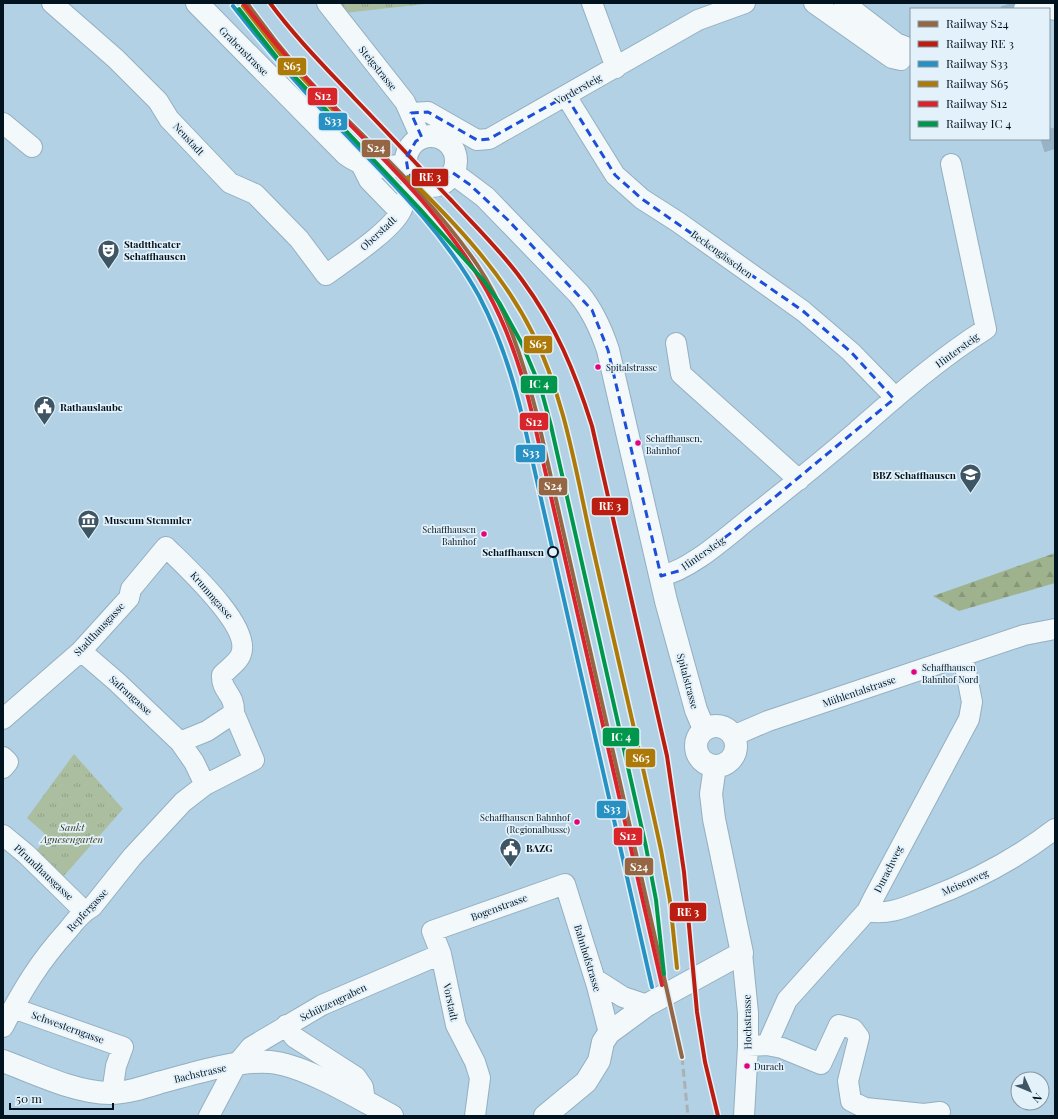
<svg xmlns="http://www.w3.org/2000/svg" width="1058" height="1119" viewBox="0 0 1058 1119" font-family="'Playfair Display',serif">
<defs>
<pattern id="grass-tufts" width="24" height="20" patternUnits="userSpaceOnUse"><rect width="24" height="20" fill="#abbea0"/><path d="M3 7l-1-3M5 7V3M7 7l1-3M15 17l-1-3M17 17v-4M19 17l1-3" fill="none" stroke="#91a289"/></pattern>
<pattern id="forest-firs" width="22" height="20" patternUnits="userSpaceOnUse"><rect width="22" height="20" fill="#9eb28d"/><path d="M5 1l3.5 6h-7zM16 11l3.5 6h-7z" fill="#869879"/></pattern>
</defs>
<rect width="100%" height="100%" fill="#b2d1e4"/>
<path fill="url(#grass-tufts)" d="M 336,3 L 434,3 L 344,13 Z
M 74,754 L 123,809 L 62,878 L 35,852 L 47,838 L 43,832 L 27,818 Z"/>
<path fill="url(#forest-firs)" d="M 1055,553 L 1055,583 L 959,611 L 933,596 Z"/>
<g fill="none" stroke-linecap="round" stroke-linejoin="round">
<path stroke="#97b4c6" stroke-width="22" stroke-dasharray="22 11" stroke-linecap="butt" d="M 1011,3 L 1013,9
M 1049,129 L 1055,149"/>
<defs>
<path id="minor" d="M 52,3 L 116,59 L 158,101 L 169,119 L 230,183 L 255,194 L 299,239 L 326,275 C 346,260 390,232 401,211 C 406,201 409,190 414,180
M 327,3 L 405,102 L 421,138
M 592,3 L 616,68
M 814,3 L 892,58 L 901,60 L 908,48
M 844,3 L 896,43 L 911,49
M 1024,9 L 1037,7 L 1055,10
M 566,96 L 615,175 L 642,199 L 678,222 L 803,311 L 851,352 L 888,390 L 894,399
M 411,113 L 428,112 L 477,140 L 489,139 L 698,20 L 745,3
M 3,123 L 32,147
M 361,164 L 369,180 L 400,212
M 676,343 L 681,374 L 799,480
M 661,576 C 690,570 725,538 749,519 C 786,490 822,461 857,431 C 898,395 940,358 986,329 L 951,164
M 81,651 L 117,682 L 180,742
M 3,719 L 81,651 L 129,598 L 131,589 L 166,547 C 185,566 252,626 241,654 C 239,661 228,669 222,675 C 221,692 235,693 234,713
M 733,736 L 768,721 L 1024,635 L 1055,629
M 3,757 L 8,762 L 3,768
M 3,835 L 26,854 L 84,911
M 867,911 C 889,916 908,906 929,898 C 974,881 1016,859 1055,829
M 742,953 L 748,1013 L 748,1046 L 744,1116
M 595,979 L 623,997 L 647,1005
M 13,1008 L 123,1047 L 116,1066 L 112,1093
M 286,1025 L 294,1037 L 356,1077 L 363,1087 L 365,1102
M 3,1027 C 23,989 39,962 68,930 C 75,921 82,912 92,907 L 132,857 L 183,802 L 205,785 L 254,760 L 234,713 L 207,731 L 180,742 L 194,762 L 205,785
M 767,1045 L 782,1048 L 821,1064 L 839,1025 L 853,1029 L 859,1037 L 848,1081 L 851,1101 L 865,1108 L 924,1114 L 940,1112
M 748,1046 L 767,1045 L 787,1000 L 867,911 L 873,899 L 969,719 L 972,702 L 963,656
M 209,1116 L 236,1065 L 251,1047 L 322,1005 L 441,954
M 475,1116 L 480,1078 L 475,1062 L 456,1025 L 441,954 L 432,931 L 565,884 L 597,986 L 609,1033"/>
<path id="major" d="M 197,3 L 346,154 C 364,167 385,170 406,164
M406 161a25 25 0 1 1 50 0a25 25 0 1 1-50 0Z
M 453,173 L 485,197 L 579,294 C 593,311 601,329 608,350 L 666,601 L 696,710 L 704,729
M696 746a20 20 0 1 1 40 0a20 20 0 1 1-40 0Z
M 3,1061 C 35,1073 76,1093 110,1093 C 126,1093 142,1088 158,1083 C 188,1075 239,1059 270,1062 C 305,1065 360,1099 392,1116
M 545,1116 L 586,1082 L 599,1061 L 603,1042 L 609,1033 L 647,1005 L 742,953 L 714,819 L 711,794 L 715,766"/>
</defs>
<use href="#minor" stroke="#94afc0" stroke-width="22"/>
<use href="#major" stroke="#94afc0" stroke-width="24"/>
<use href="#minor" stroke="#f3f8fb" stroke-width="20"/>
<use href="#major" stroke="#f3f8fb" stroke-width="22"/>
<path stroke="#a9b1b5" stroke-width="3" stroke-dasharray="8 4" stroke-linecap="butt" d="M 682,1057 L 688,1116"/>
<defs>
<path id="rail-1" d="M 247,3 C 264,27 282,50 301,72 C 360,136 429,193 478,266 C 507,310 523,361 536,411 L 682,1057"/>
<path id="rail-2" d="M 270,3 C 295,37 325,67 354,98 C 387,132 419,167 452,201 C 475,226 502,252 522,280 C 556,326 575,372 592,426 L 667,756 L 684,872 L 697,1012 L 705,1062 L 718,1116"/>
<path id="rail-3" d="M 233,6 C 261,42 290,76 321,109 C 377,168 439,224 479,296 C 499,334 512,374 522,415 L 652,987"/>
<path id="rail-4" d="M 243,6 L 281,55 L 345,123
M 408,177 C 455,223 502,272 532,332 C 565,398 576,473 592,544 C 615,646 639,748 661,850 L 670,901 L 677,968"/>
<path id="rail-5" d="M 243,3 C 270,38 299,72 330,104 C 386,162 447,219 487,291 C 508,329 522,371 532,413 L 662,985"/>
<path id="rail-6" d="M 239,9 L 278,59 L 420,209 L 484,281 L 500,304 L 522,344 L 541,389 L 551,426 L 646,847 L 656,900 L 664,974"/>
</defs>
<use href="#rail-1" stroke="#e3f1fa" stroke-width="7"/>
<use href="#rail-2" stroke="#e3f1fa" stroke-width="7"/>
<use href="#rail-3" stroke="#e3f1fa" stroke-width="7"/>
<use href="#rail-4" stroke="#e3f1fa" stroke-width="7"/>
<use href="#rail-5" stroke="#e3f1fa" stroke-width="7"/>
<use href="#rail-6" stroke="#e3f1fa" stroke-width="7"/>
<use href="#rail-1" stroke="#946644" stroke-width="4"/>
<use href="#rail-2" stroke="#bb1e10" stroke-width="4"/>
<use href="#rail-3" stroke="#2691c2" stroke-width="4"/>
<use href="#rail-4" stroke="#ad7a09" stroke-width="4"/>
<use href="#rail-5" stroke="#d8242b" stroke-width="4"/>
<use href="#rail-6" stroke="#00974c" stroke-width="4"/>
</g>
<path fill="none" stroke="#1d4ed8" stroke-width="3" stroke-dasharray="8 5" stroke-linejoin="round" d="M 566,96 L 615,175 L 642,199 L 803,311 L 851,352 L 894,399 L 736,529 L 682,570 L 661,576 L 608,350 L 592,310 L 508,220 L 469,184 L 453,173 L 437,185 L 427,186 L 414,180 L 408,171 L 406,158 L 416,141 L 422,138 L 411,113 L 428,112 L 477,140 L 489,139 Z"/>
<defs>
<symbol id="theatre-pin" viewBox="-11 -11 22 30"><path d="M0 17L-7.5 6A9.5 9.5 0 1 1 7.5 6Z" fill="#3e5664" stroke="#e3f1fa"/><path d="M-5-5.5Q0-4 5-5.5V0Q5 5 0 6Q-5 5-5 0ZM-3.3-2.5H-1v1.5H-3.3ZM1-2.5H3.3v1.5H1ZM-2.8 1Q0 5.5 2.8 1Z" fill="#fff"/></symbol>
<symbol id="civic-pin" viewBox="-11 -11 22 30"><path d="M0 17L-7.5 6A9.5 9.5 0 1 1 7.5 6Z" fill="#3e5664" stroke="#e3f1fa"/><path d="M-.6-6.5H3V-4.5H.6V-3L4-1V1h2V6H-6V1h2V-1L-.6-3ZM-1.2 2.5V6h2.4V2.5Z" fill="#fff"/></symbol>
<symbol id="university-pin" viewBox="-11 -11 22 30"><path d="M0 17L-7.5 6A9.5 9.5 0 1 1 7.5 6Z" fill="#3e5664" stroke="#e3f1fa"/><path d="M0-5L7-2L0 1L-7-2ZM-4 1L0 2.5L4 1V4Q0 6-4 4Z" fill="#fff"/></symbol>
<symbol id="museum-pin" viewBox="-11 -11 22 30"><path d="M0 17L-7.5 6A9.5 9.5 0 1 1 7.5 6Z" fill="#3e5664" stroke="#e3f1fa"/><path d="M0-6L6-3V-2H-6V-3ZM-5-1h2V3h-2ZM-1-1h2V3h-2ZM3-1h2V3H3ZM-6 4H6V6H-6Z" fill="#fff"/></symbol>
</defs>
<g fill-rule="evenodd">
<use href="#theatre-pin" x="96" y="238" width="25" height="34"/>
<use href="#civic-pin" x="32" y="394" width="25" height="34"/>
<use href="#university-pin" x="958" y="462" width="25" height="34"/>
<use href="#museum-pin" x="76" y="508" width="25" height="34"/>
<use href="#civic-pin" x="498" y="836" width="25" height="34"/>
</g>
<g fill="#e5007d" stroke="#e3f1fa" stroke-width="1.5">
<circle cx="598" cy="367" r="3.5"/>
<circle cx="638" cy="443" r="3.5"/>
<circle cx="484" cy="534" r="3.5"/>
<circle cx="914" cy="672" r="3.5"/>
<circle cx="577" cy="822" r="3.5"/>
<circle cx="747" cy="1066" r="3.5"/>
</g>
<circle fill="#e3f1fa" stroke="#00131f" stroke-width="2" cx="553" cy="552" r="5"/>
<g text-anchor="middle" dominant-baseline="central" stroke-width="3.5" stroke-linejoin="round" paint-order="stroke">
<g font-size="9" fill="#00131f" stroke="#e3f1fa" text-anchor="start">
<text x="606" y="367">Spitalstrasse</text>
<text x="646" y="438">Schaffhausen,<tspan x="646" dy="12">Bahnhof</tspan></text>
<text x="476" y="529" text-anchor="end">Schaffhausen<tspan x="476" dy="12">Bahnhof</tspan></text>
<text x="922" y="667">Schaffhausen<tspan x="922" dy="12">Bahnhof Nord</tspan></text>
<text x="570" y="817" text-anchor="end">Schaffhausen Bahnhof<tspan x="570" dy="12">(Regionalbusse)</tspan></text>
<text x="754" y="1066">Durach</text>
</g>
<g font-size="10" fill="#00131f" stroke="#e3f1fa">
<text transform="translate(244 51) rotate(45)">Grabenstrasse</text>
<text transform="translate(378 68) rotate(51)">Steigstrasse</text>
<text transform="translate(578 89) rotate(-29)">Vordersteig</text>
<text transform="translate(189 139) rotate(47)">Neustadt</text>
<text transform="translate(378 233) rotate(-43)">Oberstadt</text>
<text transform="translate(722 254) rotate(36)">Beckengässchen</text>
<text transform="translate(957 350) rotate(-36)">Hintersteig</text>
<text transform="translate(703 553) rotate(-35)">Hintersteig</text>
<text transform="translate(212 595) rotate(49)">Krummgasse</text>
<text transform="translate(99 629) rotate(-47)">Stadthausgasse</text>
<text transform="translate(688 681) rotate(75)">Spitalstrasse</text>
<text transform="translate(859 691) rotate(-19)">Mühlentalstrasse</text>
<text transform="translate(131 695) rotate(42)">Safrangasse</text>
<text transform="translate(888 869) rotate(-63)">Durachweg</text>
<text transform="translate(44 872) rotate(43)">Pfrundhausgasse</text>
<text transform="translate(965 882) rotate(-24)">Meisenweg</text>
<text transform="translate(499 907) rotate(-20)">Bogenstrasse</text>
<text transform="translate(87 910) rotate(-47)">Repfergasse</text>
<text transform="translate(588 958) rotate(73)">Bahnhofstrasse</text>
<text transform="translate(333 1002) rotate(-26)">Schützengraben</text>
<text transform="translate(451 1002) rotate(78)">Vorstadt</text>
<text transform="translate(747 1022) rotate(-91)">Hochstrasse</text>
<text transform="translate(68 1027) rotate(20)">Schwesterngasse</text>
<text transform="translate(200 1073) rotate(-13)">Bachstrasse</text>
</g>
<g font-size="10" font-weight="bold" fill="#00131f" stroke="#e3f1fa" text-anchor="start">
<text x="124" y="244">Stadttheater<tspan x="124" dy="12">Schaffhausen</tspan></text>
<text x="60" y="407">Rathauslaube</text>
<text x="956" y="475" text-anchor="end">BBZ Schaffhausen</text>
<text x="104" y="520">Museum Stemmler</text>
<text x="526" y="848">BAZG</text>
</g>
<g font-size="10" font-weight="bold" fill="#00131f" stroke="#e3f1fa" text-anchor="end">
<text x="544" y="552">Schaffhausen</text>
</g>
<g font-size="10" font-style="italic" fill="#393d1a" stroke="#e3f1fa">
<text x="72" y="827">Sankt<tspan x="72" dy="12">Agnesengarten</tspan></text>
</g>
</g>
<g stroke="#e3f1fa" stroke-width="1.5">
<rect x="277" y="57" width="30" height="19" rx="4" fill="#ad7a09"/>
<rect x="307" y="87" width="31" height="19" rx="4" fill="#d8242b"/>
<rect x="318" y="112" width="30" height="19" rx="4" fill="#2691c2"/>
<rect x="361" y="139" width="30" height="19" rx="4" fill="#946644"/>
<rect x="411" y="168" width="38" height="19" rx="4" fill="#bb1e10"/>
<rect x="523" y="335" width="30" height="19" rx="4" fill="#ad7a09"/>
<rect x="520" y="375" width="38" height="19" rx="4" fill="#00974c"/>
<rect x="519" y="412" width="30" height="19" rx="4" fill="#d8242b"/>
<rect x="515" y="444" width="31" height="19" rx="4" fill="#2691c2"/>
<rect x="538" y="477" width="30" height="19" rx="4" fill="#946644"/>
<rect x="591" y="497" width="38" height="19" rx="4" fill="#bb1e10"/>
<rect x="602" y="727" width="38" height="20" rx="4" fill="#00974c"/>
<rect x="625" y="748" width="31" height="20" rx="4" fill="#ad7a09"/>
<rect x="596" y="800" width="31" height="19" rx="4" fill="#2691c2"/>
<rect x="613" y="827" width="30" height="19" rx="4" fill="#d8242b"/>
<rect x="624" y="857" width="30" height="19" rx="4" fill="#946644"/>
<rect x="669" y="902" width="38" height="20" rx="4" fill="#bb1e10"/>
</g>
<g font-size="11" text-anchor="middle" font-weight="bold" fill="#fff">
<text x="292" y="70">S65</text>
<text x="323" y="100">S12</text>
<text x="333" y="125">S33</text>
<text x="376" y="152">S24</text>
<text x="430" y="181">RE 3</text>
<text x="538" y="348">S65</text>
<text x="539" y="388">IC 4</text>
<text x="534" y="426">S12</text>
<text x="531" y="457">S33</text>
<text x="553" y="490">S24</text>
<text x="610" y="510">RE 3</text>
<text x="621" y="741">IC 4</text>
<text x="641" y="762">S65</text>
<text x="612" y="813">S33</text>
<text x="628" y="840">S12</text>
<text x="639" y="871">S24</text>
<text x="688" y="916">RE 3</text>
</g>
<rect width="1058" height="1119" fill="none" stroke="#00131f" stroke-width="8"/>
<rect x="910" y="8" width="140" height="132" fill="#e3f1fa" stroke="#8898a2"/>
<rect x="918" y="21" width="20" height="6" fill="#946644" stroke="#8898a2"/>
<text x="946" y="28" font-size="12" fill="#00131f">Railway S24</text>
<rect x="918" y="41" width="20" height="6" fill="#bb1e10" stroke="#8898a2"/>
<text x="946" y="48" font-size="12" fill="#00131f">Railway RE 3</text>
<rect x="918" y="61" width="20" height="6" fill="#2691c2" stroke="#8898a2"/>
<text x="946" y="68" font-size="12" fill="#00131f">Railway S33</text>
<rect x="918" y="81" width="20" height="6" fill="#ad7a09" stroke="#8898a2"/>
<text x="946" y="88" font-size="12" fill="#00131f">Railway S65</text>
<rect x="918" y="101" width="20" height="6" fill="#d8242b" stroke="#8898a2"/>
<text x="946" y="108" font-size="12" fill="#00131f">Railway S12</text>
<rect x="918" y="121" width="20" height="6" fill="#00974c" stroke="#8898a2"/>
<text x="946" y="128" font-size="12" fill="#00131f">Railway IC 4</text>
<g transform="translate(1030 1091) rotate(134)"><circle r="19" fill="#e3f1fa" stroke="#8898a2"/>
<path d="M0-3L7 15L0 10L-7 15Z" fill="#3e5664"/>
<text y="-6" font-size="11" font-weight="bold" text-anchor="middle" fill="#00131f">N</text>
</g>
<path d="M10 1103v6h103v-6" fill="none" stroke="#00131f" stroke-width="2"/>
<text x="16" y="1103" font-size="12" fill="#00131f" stroke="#e3f1fa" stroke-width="3" paint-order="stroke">50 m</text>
</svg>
